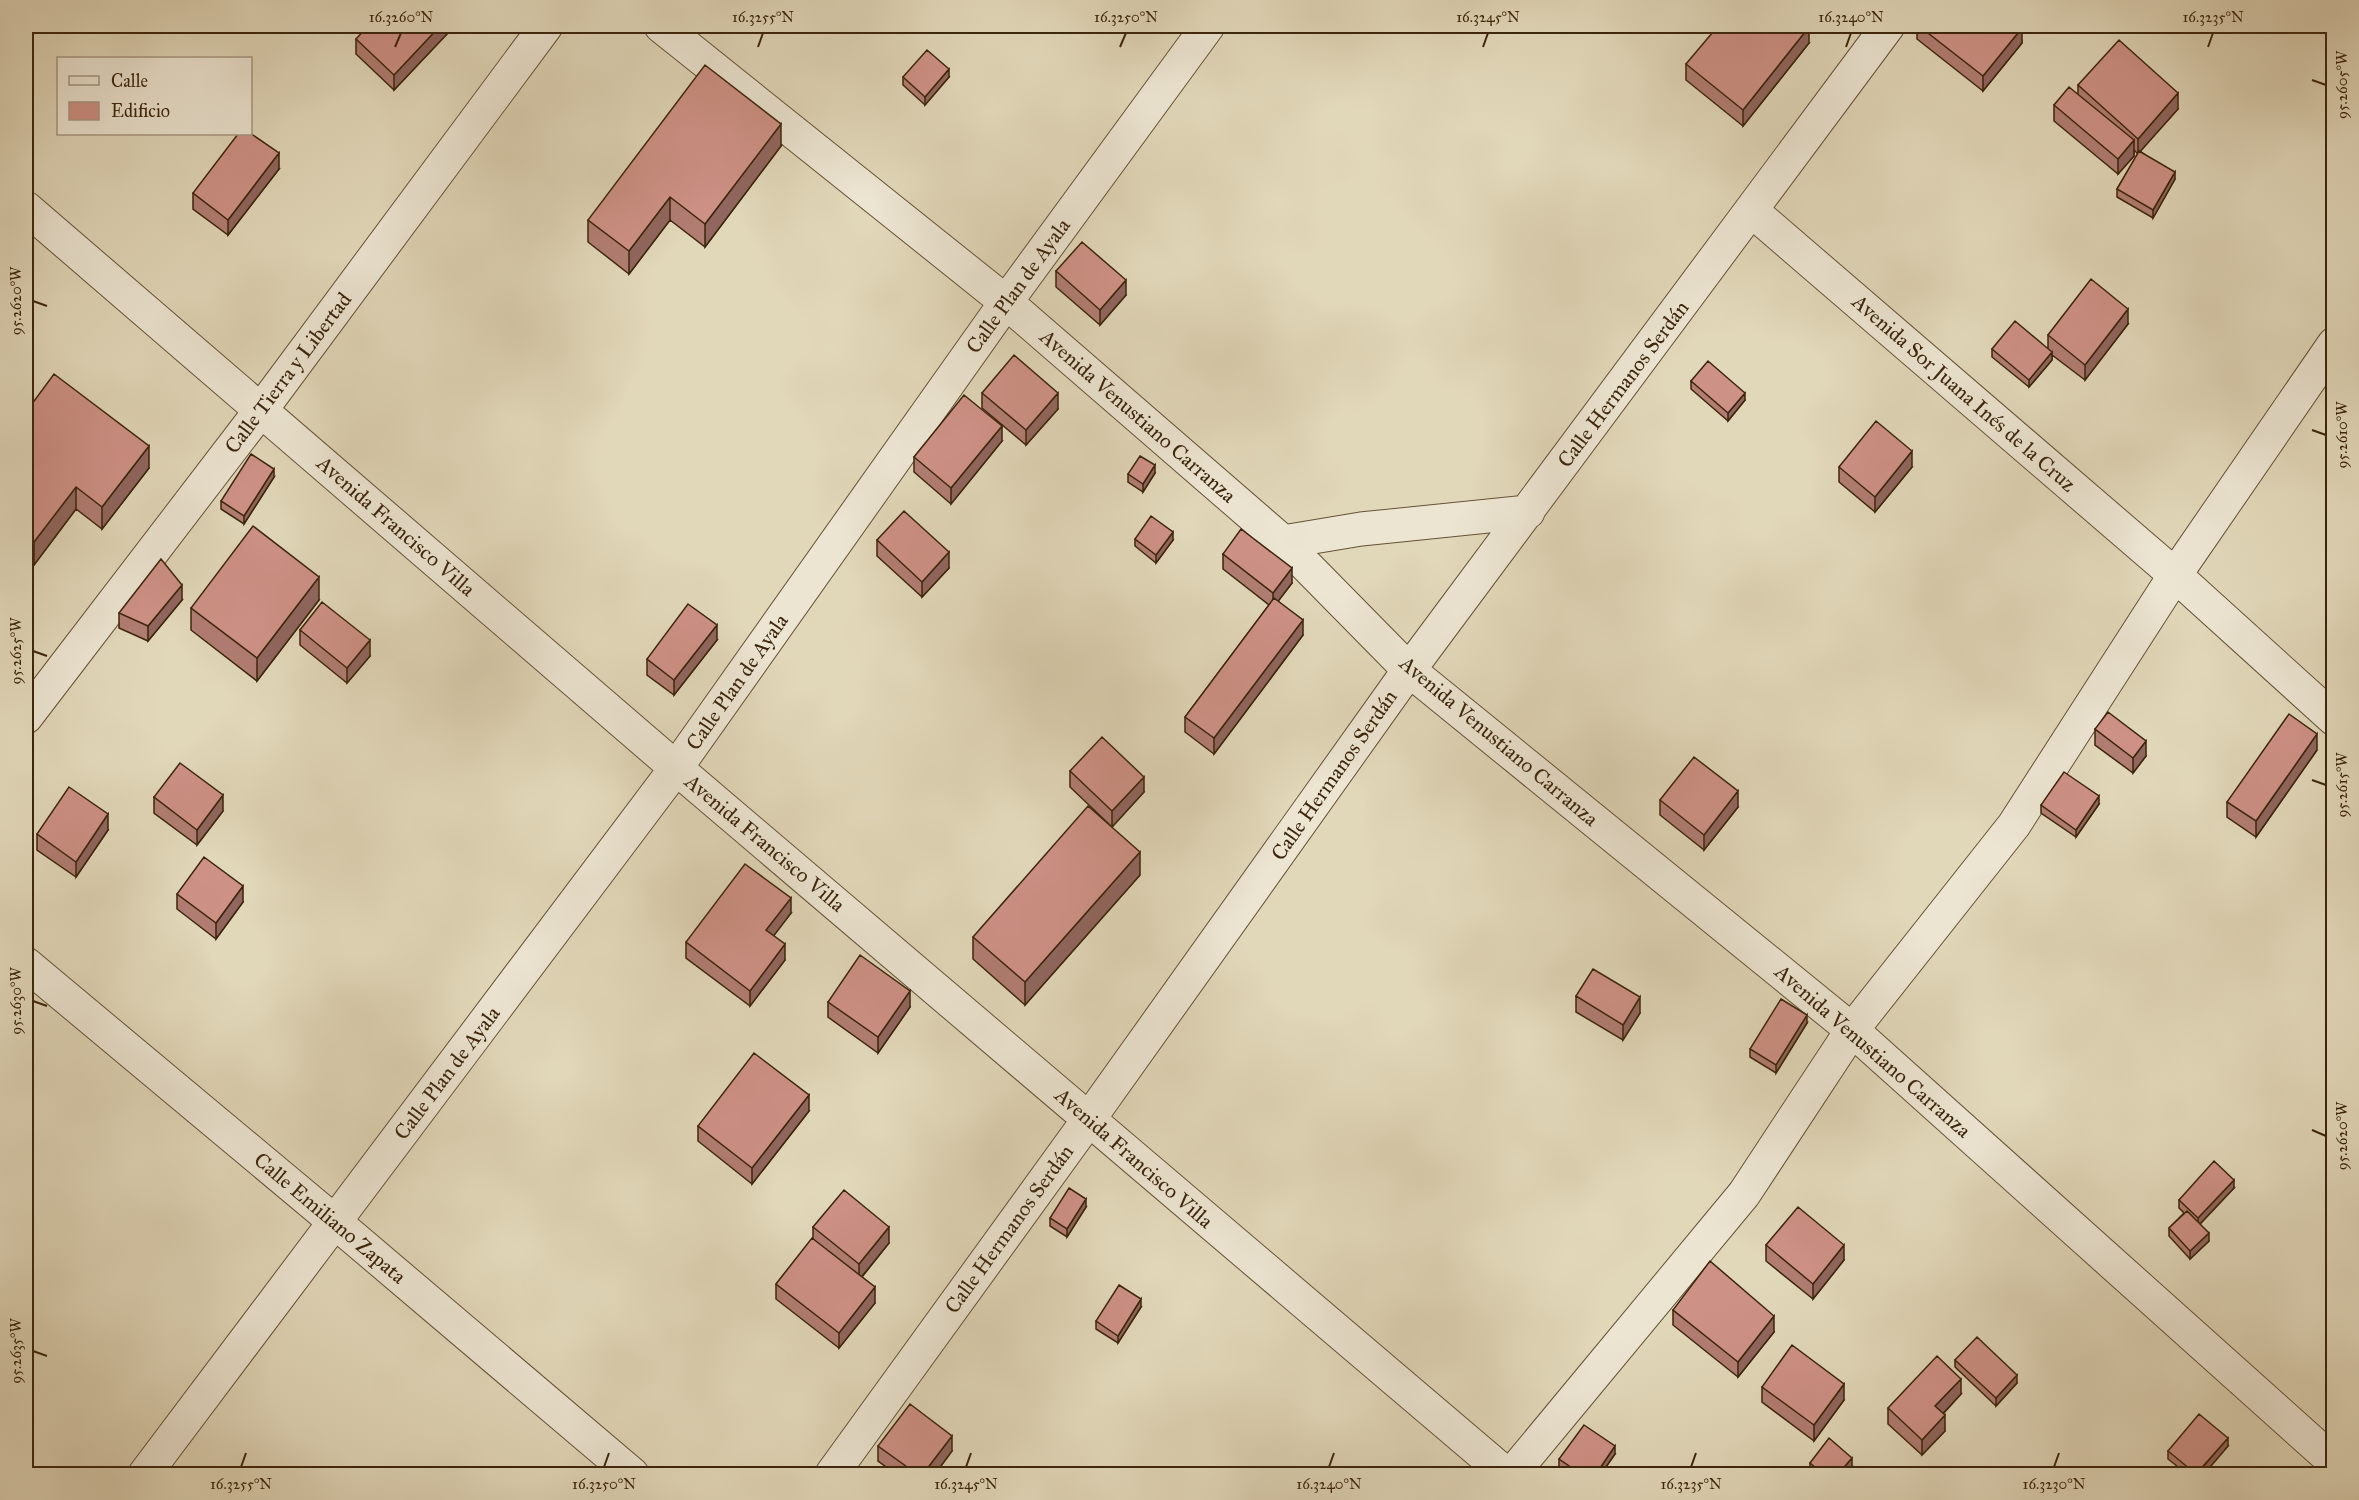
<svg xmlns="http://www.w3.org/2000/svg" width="2359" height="1500" viewBox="0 0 2359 1500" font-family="'IM FELL Great Primer',serif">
<rect width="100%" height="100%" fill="#e1d7b9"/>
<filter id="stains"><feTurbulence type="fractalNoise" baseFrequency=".00333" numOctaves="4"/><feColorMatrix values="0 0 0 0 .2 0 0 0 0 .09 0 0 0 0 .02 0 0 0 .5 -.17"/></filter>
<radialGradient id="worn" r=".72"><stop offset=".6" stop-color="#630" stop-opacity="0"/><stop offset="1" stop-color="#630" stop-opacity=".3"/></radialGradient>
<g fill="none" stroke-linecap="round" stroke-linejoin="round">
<defs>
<path id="minor" d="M 661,26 L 1006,302 L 1283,542 L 1409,670 L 1852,1030 L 2334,1462
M 26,208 L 676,768 L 1506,1474
M 1752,211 L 2175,575 L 2334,719
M 1283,542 L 1361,529 L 1528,512
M 26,717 L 261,410 L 546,26
M 26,964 L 335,1222 L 632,1474
M 145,1474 L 676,768 L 1006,302 L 1208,26
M 832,1474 L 1089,1119 L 1409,670 L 1888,26
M 1512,1474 L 1744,1194 L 1852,1030 L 2014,825 L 2175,575 L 2334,344"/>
</defs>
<use href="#minor" stroke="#655237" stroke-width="35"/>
<use href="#minor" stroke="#ece5d2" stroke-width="33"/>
</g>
<path fill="#b17d73" stroke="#3c250c" stroke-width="1.5" d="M 447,26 L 447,34 L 394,90 L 356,54 L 356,39 Z
M 1917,26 L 2019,26 L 2022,43 L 1983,91 L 1917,39 Z
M 1809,43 L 1743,126 L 1686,80 L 1686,64 Z
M 903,77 L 949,77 L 925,105 L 903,85 Z
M 2078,85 L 2178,109 L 2140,151 L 2175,179 L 2153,218 L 2117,197 L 2117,189 L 2138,154 L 2134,150 L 2134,156 L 2118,174 L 2054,121 L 2054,105 L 2078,95 Z
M 781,146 L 705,247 L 670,220 L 629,274 L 588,242 L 588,220 Z
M 279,169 L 228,235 L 193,209 L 193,193 Z
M 1056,271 L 1126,295 L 1100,325 L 1056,287 Z
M 2128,324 L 2085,380 L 2052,355 L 2052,360 L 2029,387 L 1992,357 L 1992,349 L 2048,348 L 2048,335 Z
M 1691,381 L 1745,400 L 1728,421 L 1691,389 Z
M 982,393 L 1058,409 L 1026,445 L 982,408 Z
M 26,412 L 149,468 L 102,529 L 76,509 L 34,565 L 26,559 Z
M 1002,441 L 951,504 L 914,472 L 914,457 Z
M 1839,467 L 1912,467 L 1875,512 L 1839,482 Z
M 1155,473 L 1143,492 L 1128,482 L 1128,474 Z
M 274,477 L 244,524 L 221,509 L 221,501 Z
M 1135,539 L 1173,540 L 1156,563 L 1135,546 Z
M 877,540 L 949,568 L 922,597 L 877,556 Z
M 1223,554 L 1292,583 L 1278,601 L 1303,635 L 1214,754 L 1185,732 L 1185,717 L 1269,605 L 1223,569 Z
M 182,600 L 148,641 L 119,628 L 119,613 Z
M 319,600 L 257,681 L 191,630 L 191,608 Z
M 300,630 L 370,656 L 347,683 L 300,645 Z
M 717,640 L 674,695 L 647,675 L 647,659 Z
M 2095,729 L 2146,756 L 2133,773 L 2095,745 Z
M 2317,750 L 2256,837 L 2227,817 L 2227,802 Z
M 1070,771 L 1144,792 L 1112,827 L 1070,787 Z
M 154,797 L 223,811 L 197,845 L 154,813 Z
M 1660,800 L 1738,807 L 1704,850 L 1660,815 Z
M 2099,804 L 2076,837 L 2041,813 L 2041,805 Z
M 108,830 L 76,877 L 37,850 L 37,834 Z
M 1140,875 L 1025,1005 L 973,959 L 973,937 Z
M 177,894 L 243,902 L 216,939 L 177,909 Z
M 791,913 L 773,936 L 785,960 L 750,1006 L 686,958 L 686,942 Z
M 1576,996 L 1640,1013 L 1623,1040 L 1576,1012 Z
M 828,1002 L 910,1007 L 878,1053 L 828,1017 Z
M 1807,1023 L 1776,1073 L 1750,1057 L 1750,1049 Z
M 809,1111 L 752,1184 L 698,1141 L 698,1126 Z
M 2234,1188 L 2200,1224 L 2209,1241 L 2190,1259 L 2169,1236 L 2169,1228 L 2184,1213 L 2179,1208 L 2179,1200 Z
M 1086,1207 L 1067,1237 L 1050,1226 L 1050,1218 Z
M 813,1227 L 889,1243 L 862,1277 L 875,1303 L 839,1348 L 776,1299 L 776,1284 L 813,1238 Z
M 1766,1245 L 1844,1260 L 1813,1299 L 1766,1261 Z
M 1141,1307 L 1118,1343 L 1096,1329 L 1096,1321 Z
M 1673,1310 L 1774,1332 L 1738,1377 L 1673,1325 Z
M 1955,1360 L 2017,1383 L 1996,1406 L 1955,1367 Z
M 1762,1387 L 1844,1400 L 1814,1441 L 1762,1402 Z
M 1961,1394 L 1943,1414 L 1945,1431 L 1922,1455 L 1888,1424 L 1888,1408 Z
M 878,1446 L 952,1451 L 935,1474 L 896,1474 L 878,1461 Z
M 2228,1446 L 2204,1474 L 2187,1474 L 2168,1459 L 2168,1451 Z
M 1615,1454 L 1601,1474 L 1570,1474 L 1559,1467 L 1559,1459 Z
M 1810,1463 L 1852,1466 L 1845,1474 L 1814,1474 L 1810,1471 Z"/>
<path fill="#90665e" stroke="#3c250c" stroke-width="1.5" d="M 440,26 L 447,26 L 447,34 L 394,90 L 394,75 Z
M 1809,27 L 1809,43 L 1743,126 L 1743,110 Z
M 2022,28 L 2022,43 L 1983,91 L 1983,76 Z
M 949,69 L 949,77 L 925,105 L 925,97 Z
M 2178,93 L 2178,109 L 2138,154 L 2138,139 Z
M 781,124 L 781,146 L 705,247 L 705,224 Z
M 2134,140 L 2134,156 L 2118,174 L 2118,159 Z
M 279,153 L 279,169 L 228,235 L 228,220 Z
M 2175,172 L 2175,179 L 2153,218 L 2153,210 Z
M 670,197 L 670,220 L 629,274 L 629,251 Z
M 1126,280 L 1126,295 L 1100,325 L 1100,310 Z
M 2128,309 L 2128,324 L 2085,380 L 2085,365 Z
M 2052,352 L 2052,360 L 2029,387 L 2029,380 Z
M 1058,393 L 1058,409 L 1026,445 L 1026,430 Z
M 1745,393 L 1745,400 L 1728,421 L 1728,413 Z
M 1002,426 L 1002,441 L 951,504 L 951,488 Z
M 149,446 L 149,468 L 102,529 L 102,507 Z
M 1912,451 L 1912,467 L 1875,512 L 1875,497 Z
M 1155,465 L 1155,473 L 1143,492 L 1143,484 Z
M 274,469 L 274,477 L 244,524 L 244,516 Z
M 76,487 L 76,509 L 34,565 L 34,542 Z
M 1173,532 L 1173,540 L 1156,563 L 1156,555 Z
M 949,552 L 949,568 L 922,597 L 922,582 Z
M 1292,568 L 1292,583 L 1273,608 L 1273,593 Z
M 319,577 L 319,600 L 257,681 L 257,658 Z
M 182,585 L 182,600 L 148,641 L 148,626 Z
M 1303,620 L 1303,635 L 1214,754 L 1214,738 Z
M 717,625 L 717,640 L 674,695 L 674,680 Z
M 370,640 L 370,656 L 347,683 L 347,668 Z
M 2317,734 L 2317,750 L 2256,837 L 2256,821 Z
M 2146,741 L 2146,756 L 2133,773 L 2133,758 Z
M 1144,777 L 1144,792 L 1112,827 L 1112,811 Z
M 1738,791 L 1738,807 L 1704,850 L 1704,835 Z
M 223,795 L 223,811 L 197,845 L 197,830 Z
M 2099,796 L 2099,804 L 2076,837 L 2076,830 Z
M 108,814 L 108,830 L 76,877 L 76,862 Z
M 1140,852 L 1140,875 L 1025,1005 L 1025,982 Z
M 243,886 L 243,902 L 216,939 L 216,923 Z
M 791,898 L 791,913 L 766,946 L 766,930 Z
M 785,944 L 785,960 L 750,1006 L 750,991 Z
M 910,991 L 910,1007 L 878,1053 L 878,1037 Z
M 1640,997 L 1640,1013 L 1623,1040 L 1623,1025 Z
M 1807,1015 L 1807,1023 L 1776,1073 L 1776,1065 Z
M 809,1095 L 809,1111 L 752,1184 L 752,1168 Z
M 2234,1180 L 2234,1188 L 2198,1226 L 2198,1218 Z
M 1086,1199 L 1086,1207 L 1067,1237 L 1067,1229 Z
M 889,1227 L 889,1243 L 859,1280 L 859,1264 Z
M 2209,1233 L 2209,1241 L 2190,1259 L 2190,1251 Z
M 1844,1245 L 1844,1260 L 1813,1299 L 1813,1284 Z
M 875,1287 L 875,1303 L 839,1348 L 839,1333 Z
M 1141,1299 L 1141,1307 L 1118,1343 L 1118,1336 Z
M 1774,1316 L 1774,1332 L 1738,1377 L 1738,1362 Z
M 2017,1375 L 2017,1383 L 1996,1406 L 1996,1398 Z
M 1961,1379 L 1961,1394 L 1935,1422 L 1935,1406 Z
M 1844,1384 L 1844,1400 L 1814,1441 L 1814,1425 Z
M 1945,1415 L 1945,1431 L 1922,1455 L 1922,1440 Z
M 952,1436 L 952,1451 L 935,1474 L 923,1474 Z
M 2228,1438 L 2228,1446 L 2204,1474 L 2197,1474 Z
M 1615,1446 L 1615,1454 L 1601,1474 L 1596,1474 Z
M 1852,1458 L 1852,1466 L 1845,1474 L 1838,1474 Z"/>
<path fill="#ce9186" stroke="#3c250c" stroke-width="1.5" d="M 368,26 L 440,26 L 394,75 L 356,39 Z
M 1718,26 L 1807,26 L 1809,27 L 1743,110 L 1686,64 Z
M 1919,26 L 2019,26 L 2022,28 L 1983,76 Z
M 2119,40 L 2178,93 L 2138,139 L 2078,85 Z
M 927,50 L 949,69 L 925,97 L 903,77 Z
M 705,65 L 781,124 L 705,224 L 670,197 L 629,251 L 588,220 Z
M 2069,87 L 2134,140 L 2118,159 L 2054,105 Z
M 250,133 L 279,153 L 228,220 L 193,193 L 238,134 Z
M 2139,151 L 2175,172 L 2153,210 L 2117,189 Z
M 1082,242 L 1126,280 L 1100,310 L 1056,271 Z
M 2091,279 L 2128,309 L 2085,365 L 2048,335 Z
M 2015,321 L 2052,352 L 2029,380 L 1992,349 Z
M 1014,355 L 1058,393 L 1026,430 L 982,393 Z
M 1708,361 L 1745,393 L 1728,413 L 1691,381 Z
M 54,374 L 149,446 L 102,507 L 76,487 L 34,542 L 26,536 L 26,412 Z
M 964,395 L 1002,426 L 951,488 L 914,457 Z
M 1876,421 L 1912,451 L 1875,497 L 1839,467 Z
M 251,454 L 274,469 L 244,516 L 221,501 Z
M 1140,456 L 1155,465 L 1143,484 L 1128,474 Z
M 904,511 L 949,552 L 922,582 L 877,540 Z
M 1151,516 L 1173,532 L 1156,555 L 1135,539 Z
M 253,526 L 319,577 L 257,658 L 191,608 Z
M 1241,529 L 1292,568 L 1273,593 L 1223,554 Z
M 161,559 L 182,585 L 148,626 L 119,613 Z
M 1274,598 L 1303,620 L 1214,738 L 1185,717 Z
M 322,602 L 370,640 L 347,668 L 300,630 Z
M 688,604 L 717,625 L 674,680 L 647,659 Z
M 2108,712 L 2146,741 L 2133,758 L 2095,729 Z
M 2289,714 L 2317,734 L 2256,821 L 2227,802 Z
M 1102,737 L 1144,777 L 1112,811 L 1070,771 Z
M 1694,757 L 1738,791 L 1704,835 L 1660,800 Z
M 180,763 L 223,795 L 197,830 L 154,797 Z
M 2064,772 L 2099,796 L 2076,830 L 2041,805 Z
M 69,787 L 108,814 L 76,862 L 37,834 Z
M 1088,806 L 1140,852 L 1025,982 L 973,937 Z
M 204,857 L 243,886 L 216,923 L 177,894 Z
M 745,864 L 791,898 L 766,930 L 785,944 L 750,991 L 686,942 Z
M 860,955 L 910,991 L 878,1037 L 828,1002 Z
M 1593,969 L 1640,997 L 1623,1025 L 1576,996 Z
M 1781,999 L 1807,1015 L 1776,1065 L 1750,1049 Z
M 754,1053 L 809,1095 L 752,1168 L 698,1126 Z
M 2214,1161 L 2234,1180 L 2198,1218 L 2179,1200 Z
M 1069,1188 L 1086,1199 L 1067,1229 L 1050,1218 Z
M 844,1190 L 889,1227 L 859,1264 L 813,1227 Z
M 1798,1207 L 1844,1245 L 1813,1284 L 1766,1245 Z
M 2187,1211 L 2209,1233 L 2190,1251 L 2169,1228 Z
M 812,1238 L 875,1287 L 839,1333 L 776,1284 Z
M 1710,1261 L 1774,1316 L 1738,1362 L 1673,1310 Z
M 1119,1285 L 1141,1299 L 1118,1336 L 1096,1321 Z
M 1977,1337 L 2017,1375 L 1996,1398 L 1955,1360 Z
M 1792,1345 L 1844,1384 L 1814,1425 L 1762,1387 Z
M 1937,1356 L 1961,1379 L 1935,1406 L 1945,1415 L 1922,1440 L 1888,1408 Z
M 910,1404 L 952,1436 L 923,1474 L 917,1474 L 878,1446 Z
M 2199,1414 L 2228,1438 L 2196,1474 L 2168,1451 Z
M 1584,1425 L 1615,1446 L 1596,1474 L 1581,1474 L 1559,1459 Z
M 1829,1438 L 1852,1458 L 1838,1474 L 1823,1474 L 1810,1463 Z"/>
<path fill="none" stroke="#3c250c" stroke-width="2" d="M 395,47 L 401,33M 758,47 L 763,33M 1120,47 L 1126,33M 1483,47 L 1488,33M 1846,47 L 1851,33M 2208,47 L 2213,33M 2312,80 L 2326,85M 33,301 L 47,306M 2312,430 L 2326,435M 33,651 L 47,656M 2312,780 L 2326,785M 33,1001 L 47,1006M 2312,1130 L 2326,1136M 33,1351 L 47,1356M 241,1467 L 246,1453M 604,1467 L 609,1453M 966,1467 L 971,1453M 1329,1467 L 1334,1453M 1691,1467 L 1696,1453M 2054,1467 L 2059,1453"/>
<g text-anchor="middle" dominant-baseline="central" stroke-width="4.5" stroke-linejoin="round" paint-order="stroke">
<g font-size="21" fill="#3c250c" stroke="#ece5d2">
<text transform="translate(1018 286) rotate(-54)">Calle Plan de Ayala</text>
<text transform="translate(288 373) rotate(-53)">Calle Tierra y Libertad</text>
<text transform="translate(1623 384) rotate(-53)">Calle Hermanos Serdán</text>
<text transform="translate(1964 393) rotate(41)">Avenida Sor Juana Inés de la Cruz</text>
<text transform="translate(1138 416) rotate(41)">Avenida Venustiano Carranza</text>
<text transform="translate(396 526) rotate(41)">Avenida Francisco Villa</text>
<text transform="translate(737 682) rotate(-55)">Calle Plan de Ayala</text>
<text transform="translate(1499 741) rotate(40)">Avenida Venustiano Carranza</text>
<text transform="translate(1334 775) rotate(-55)">Calle Hermanos Serdán</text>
<text transform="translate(765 843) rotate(40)">Avenida Francisco Villa</text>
<text transform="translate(1873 1051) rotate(41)">Avenida Venustiano Carranza</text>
<text transform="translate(447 1073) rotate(-53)">Calle Plan de Ayala</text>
<text transform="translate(1134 1158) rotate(41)">Avenida Francisco Villa</text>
<text transform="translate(330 1218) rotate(40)">Calle Emiliano Zapata</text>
<text transform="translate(1009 1229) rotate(-54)">Calle Hermanos Serdán</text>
</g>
</g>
<rect width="2359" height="1500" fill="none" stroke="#e1d7b9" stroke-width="66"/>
<rect x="57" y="57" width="195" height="78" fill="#ece5d2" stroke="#a69883" stroke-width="1.5"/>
<rect x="69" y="76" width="30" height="9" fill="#ece5d2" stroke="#a69883" stroke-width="1.5"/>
<text x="111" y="87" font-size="18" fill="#3c250c">Calle</text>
<rect x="69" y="102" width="30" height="18" fill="#ce9186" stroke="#a69883" stroke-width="1.5"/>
<text x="111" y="117" font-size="18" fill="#3c250c">Edificio</text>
<rect x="33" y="33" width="2293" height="1434" fill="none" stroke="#3c250c" stroke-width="2"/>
<g font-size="15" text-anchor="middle" fill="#3c250c">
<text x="401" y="22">16.3260°N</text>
<text x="763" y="22">16.3255°N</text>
<text x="1126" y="22">16.3250°N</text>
<text x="1488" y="22">16.3245°N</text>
<text x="1851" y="22">16.3240°N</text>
<text x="2213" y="22">16.3235°N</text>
<text transform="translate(2342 85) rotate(-90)" y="5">95.2605°W</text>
<text transform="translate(16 301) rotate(-90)" y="5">95.2620°W</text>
<text transform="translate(2342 435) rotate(-90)" y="5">95.2610°W</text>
<text transform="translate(16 651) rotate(-90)" y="5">95.2625°W</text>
<text transform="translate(2342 785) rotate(-90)" y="5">95.2615°W</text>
<text transform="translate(16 1001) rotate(-90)" y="5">95.2630°W</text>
<text transform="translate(2342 1136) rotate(-90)" y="5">95.2620°W</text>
<text transform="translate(16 1351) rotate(-90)" y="5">95.2635°W</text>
<text x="241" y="1489">16.3255°N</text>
<text x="604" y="1489">16.3250°N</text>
<text x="966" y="1489">16.3245°N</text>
<text x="1329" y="1489">16.3240°N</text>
<text x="1691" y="1489">16.3235°N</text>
<text x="2054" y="1489">16.3230°N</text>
</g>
<rect width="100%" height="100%" filter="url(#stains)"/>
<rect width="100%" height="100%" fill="url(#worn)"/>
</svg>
